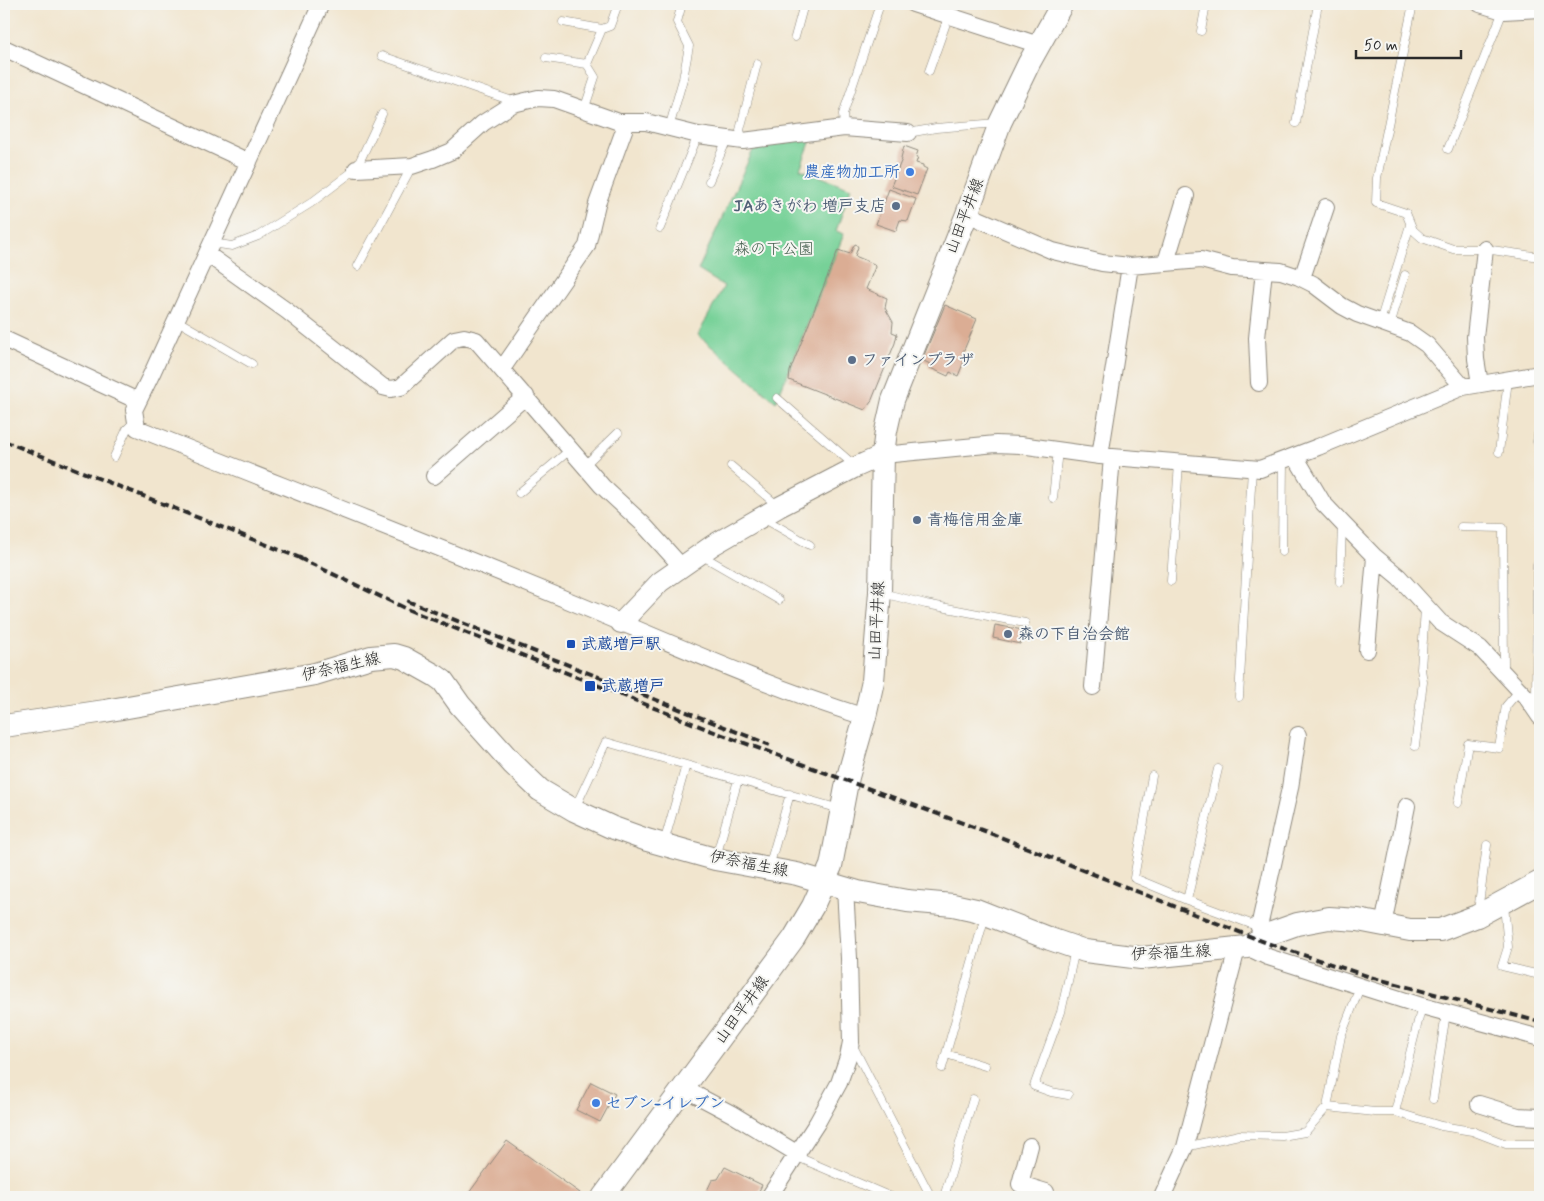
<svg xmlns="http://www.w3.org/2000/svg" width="1544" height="1201" viewBox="0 0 1544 1201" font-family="Mynerve,'Klee One',sans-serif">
<rect width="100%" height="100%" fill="#f6f6f2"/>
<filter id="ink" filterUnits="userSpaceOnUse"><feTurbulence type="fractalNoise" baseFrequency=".02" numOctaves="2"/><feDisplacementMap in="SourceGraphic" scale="10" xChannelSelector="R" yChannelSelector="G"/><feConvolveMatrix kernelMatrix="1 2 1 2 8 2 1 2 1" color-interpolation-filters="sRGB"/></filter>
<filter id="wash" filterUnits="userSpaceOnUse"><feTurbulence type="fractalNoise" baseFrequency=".0096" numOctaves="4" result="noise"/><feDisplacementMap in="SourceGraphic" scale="20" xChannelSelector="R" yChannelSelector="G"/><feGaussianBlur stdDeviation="1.12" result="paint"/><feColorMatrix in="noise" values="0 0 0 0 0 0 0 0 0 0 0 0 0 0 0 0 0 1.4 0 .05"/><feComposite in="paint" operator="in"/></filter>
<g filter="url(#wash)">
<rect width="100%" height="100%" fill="#f1e5ce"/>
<path fill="#77d198" stroke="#517e62" d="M 813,135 L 800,169 L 851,188 L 836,231 L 844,234 L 776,402 L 698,335 L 724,286 L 698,270 L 755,146 Z"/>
<g id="blocks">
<path fill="#dbad94" d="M 904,146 L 918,151 L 916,157 L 918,157 L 916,163 L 923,165 L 923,167 L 927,169 L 917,195 L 891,186 L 902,159 L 901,158 Z
M 889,189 L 916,199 L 908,221 L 900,220 L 896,231 L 876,224 Z
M 856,244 L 858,247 L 855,256 L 874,264 L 875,267 L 866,289 L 887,298 L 885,308 L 893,322 L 892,332 L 897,334 L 895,343 L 871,402 L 865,410 L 789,380 L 790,371 L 838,250 L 850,254 L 854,245 Z
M 945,305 L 977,319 L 961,357 L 965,359 L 958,376 L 950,372 L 948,376 L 928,367 L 930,364 L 922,360 Z
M 995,625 L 1023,630 L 1020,644 L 993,638 Z
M 591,1082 L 615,1094 L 600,1122 L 576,1110 Z
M 507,1141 L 580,1193 L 577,1197 L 466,1197 Z
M 725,1167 L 762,1185 L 756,1197 L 706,1197 L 705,1195 L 712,1180 L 718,1179 Z"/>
</g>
</g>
<g filter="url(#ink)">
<use href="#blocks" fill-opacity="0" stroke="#8e887c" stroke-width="1"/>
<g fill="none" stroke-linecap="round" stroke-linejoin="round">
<defs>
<path id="service" d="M 1413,4 L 1377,178 L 1376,203 L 1406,213 L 1413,230 L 1422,238 L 1453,249 L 1485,249 L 1540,257
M 563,22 L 602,29
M 1201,31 L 1206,4
M 795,37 L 804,4
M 382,56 L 515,102
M 546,58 L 587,64
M 929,71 L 949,15
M 584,110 L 595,77 L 587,64 L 602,29 L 610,26 L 618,4
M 1296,123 L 1318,4
M 669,128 L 683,79 L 689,46 L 677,22 L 682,4
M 844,128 L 843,114 L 880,4
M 908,133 L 936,128 L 998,123
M 743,141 L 740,130 L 757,64
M 1448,149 L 1503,11
M 709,181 L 727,139
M 660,228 L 698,135
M 212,243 L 232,246 L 258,236 L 311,203 L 356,169 L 382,114
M 358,266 L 412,166
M 176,320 L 252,364
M 1380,322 L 1410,225
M 1390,325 L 1405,275
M 777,398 L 855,466
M 1537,442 L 1540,422
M 1499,452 L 1508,380
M 114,457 L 127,429 L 136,420
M 585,465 L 618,433
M 731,466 L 778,506
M 519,493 L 571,449
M 1053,498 L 1058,450
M 763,518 L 810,545
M 1461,527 L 1503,528 L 1504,670
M 1282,552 L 1283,460
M 701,555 L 779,600
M 1171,581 L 1179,463
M 1340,582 L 1342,525
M 882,593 L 926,604 L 1025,623
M 1239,697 L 1252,469
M 1536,705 L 1537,564
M 1415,746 L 1423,682 L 1421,669 L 1425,609
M 1152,776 L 1134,878 L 1187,900 L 1259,927
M 1458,803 L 1468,744 L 1499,748 L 1506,706 L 1519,691
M 575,808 L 606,742 L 840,809
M 664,843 L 686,765
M 716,857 L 738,780
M 769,867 L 790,794
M 1187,900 L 1218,769
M 1504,905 L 1508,947 L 1502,966 L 1540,975
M 1478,911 L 1487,845
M 852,1044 L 931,1197
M 946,1054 L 985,1066
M 942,1068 L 985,916
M 1068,1095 L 1051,1092 L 1034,1086 L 1061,1012 L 1075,950
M 1433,1099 L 1446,1013
M 1327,1107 L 1375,1112 L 1395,1112 L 1441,1126 L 1472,1131 L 1506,1144 L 1540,1144
M 1395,1112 L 1422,1006
M 1185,1147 L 1239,1135 L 1282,1136 L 1305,1132 L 1327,1107 L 1341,1036 L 1360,987
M 798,1154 L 800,1158 L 891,1197
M 944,1197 L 973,1099"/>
<path id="minor" d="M 321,4 L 153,371 L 134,410 L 137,428 C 282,486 428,542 572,602 C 669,642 765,686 865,717
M 913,4 L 1039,45
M 1480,4 L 1503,11 L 1540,9
M 4,48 L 249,162
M 356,169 L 412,166 L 433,159 L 452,151 L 483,123 L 513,104 L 538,98 L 554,99 L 619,122 L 646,122 L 698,135 L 743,141 L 844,128 L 908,133
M 967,214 L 1053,251 L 1102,263 L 1130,266 L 1201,260 L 1232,268 L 1281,271 L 1299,277 L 1313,284 L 1342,306 L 1357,314 L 1410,333 L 1427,345 L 1463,387
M 207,254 L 287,311 L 383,387 L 391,389 L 401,387 L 454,339 L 464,337 L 476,340 L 602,486 L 643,524 L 681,566
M 1166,262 L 1186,196
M 1302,278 L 1326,207
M 4,339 L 138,401
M 502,369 L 587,246 L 597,204 L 627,122
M 1259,383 L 1257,338 L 1264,270
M 1480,384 L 1476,359 L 1475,337 L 1485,249
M 883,455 L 996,444 L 1020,445 L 1100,456 L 1260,469 L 1318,447 L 1463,387 L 1540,374
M 1100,456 L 1130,266
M 1295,456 L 1323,503 L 1342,523 L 1375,557 L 1399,577 L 1440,622 L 1480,648 L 1527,698 L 1540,717
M 434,476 L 526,396
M 1367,650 L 1375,557
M 1093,687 L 1112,457
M 1383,925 L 1407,806
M 1269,934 L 1259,927 L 1290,788 L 1298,735
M 1247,947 L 1268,957 L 1422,1006 L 1540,1038
M 683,1088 L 732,1114 L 798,1154
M 1479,1104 L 1518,1116 L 1540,1117
M 1030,1146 L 1020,1184 L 1046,1192 L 1045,1197
M 769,1197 L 817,1123 L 839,1083 L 848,1057 L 851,1042 L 849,958 L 845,889
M 1162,1197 L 1185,1147 L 1237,949"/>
<path id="tertiary" d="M 621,623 L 660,582 L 713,545 L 779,507 L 856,467 L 883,455"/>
<path id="secondary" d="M 4,726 L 105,711 L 315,674 L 371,657 L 394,655 L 404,658 L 436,676 L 443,681 L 460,705 L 512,763 L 540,790 L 574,810 L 611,827 L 647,840 L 715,859 L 797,874 L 858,892 L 907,901 L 953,905 L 976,910 L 1050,939 L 1085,951 L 1141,958 L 1247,947 L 1269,934 L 1297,924 L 1329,918 L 1358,920 L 1410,930 L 1440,930 L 1477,916 L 1540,882
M 603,1197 L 794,938 L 813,906 L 831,866 L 848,777 L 865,717 L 873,681 L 880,592 L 883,455 L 886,431 L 893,400 L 967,214 L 1000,123 L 1029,63 L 1062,4"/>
</defs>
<use href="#service" stroke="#8e887c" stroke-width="9"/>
<use href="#minor" stroke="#8e887c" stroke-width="18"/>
<use href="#tertiary" stroke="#8e887c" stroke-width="22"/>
<use href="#secondary" stroke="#8e887c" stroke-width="24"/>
<use href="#service" stroke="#fff" stroke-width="8"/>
<use href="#minor" stroke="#fff" stroke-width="16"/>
<use href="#tertiary" stroke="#fff" stroke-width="20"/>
<use href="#secondary" stroke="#fff" stroke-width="22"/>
<path stroke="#2b2b2b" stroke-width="4" stroke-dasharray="8 4" stroke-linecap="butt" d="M 4,441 L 305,560
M 299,558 L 409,610 L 717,733 L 995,835 L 1267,943 L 1370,977 L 1540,1022
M 407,601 L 770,745"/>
</g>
</g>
<g fill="#3f7fe0" stroke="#f6f6f2" stroke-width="2">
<circle cx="910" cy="172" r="5"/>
<circle cx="596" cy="1103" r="5"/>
</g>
<g fill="#5c6f8a" stroke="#f6f6f2" stroke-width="2">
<circle cx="896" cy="206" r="5"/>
<circle cx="852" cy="360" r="5"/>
<circle cx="917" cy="520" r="5"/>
<circle cx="1008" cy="634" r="5"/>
</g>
<g fill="#1a4fb4" stroke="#f6f6f2" stroke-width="2">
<rect x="566" y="639" width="10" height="10" rx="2.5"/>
<rect x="584" y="680" width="12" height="12" rx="2.5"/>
</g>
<g text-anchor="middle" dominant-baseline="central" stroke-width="4" stroke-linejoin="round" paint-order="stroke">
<g font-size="16" font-weight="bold" fill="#366cbe" stroke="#f6f6f2" text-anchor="end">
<text x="900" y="172">農産物加工所</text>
<text x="606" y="1103" text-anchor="start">セブン-イレブン</text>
</g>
<g font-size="16" font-weight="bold" fill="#4e5e75" stroke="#f6f6f2" text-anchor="start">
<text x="886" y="206" text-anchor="end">JAあきがわ 増戸支店</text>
<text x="862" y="360">ファインプラザ</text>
<text x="927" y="520">青梅信用金庫</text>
<text x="1018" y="634">森の下自治会館</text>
</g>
<g font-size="16" fill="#2b2b2b" stroke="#f6f6f2">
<text transform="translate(965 216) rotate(-69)">山田平井線</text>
<text transform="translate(877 621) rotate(-87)">山田平井線</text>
<text transform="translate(341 667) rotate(-13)">伊奈福生線</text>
<text transform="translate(749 864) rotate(11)">伊奈福生線</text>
<text transform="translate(1171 953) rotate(-3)">伊奈福生線</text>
<text transform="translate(742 1010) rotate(-54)">山田平井線</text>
</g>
<g font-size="16" fill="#425d4c" stroke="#f6f6f2">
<text x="774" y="249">森の下公園</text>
</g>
<g font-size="16" font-weight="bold" fill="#164399" stroke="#f6f6f2" text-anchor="start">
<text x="581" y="644">武蔵増戸駅</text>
<text x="601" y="686">武蔵増戸</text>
</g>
</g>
<rect width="1544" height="1201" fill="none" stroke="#f6f6f2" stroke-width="20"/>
<path d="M1356 50v8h105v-8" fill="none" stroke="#2b2b2b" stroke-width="2.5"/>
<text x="1364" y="50" font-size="15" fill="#2b2b2b" stroke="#f6f6f2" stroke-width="4" paint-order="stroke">50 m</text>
</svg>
